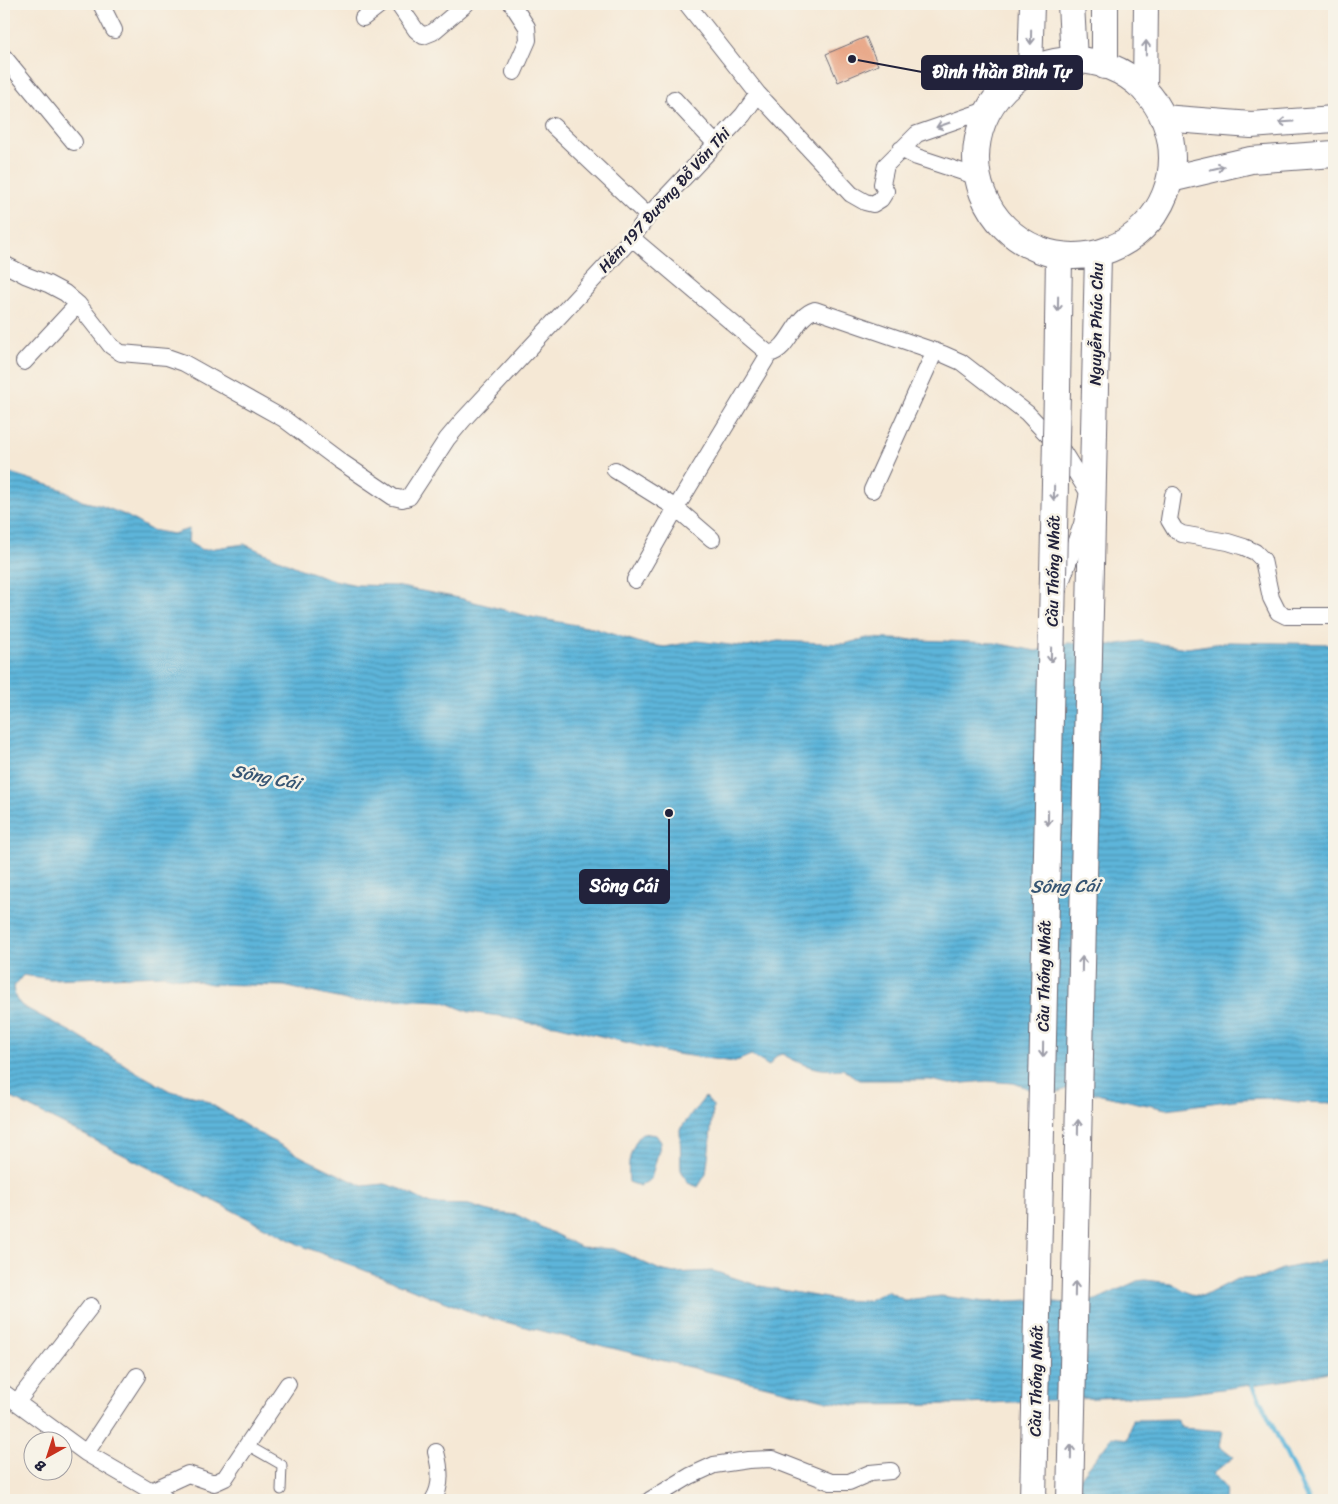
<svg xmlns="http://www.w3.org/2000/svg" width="1338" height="1504" viewBox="0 0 1338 1504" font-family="Sriracha,sans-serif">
<defs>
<pattern id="water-rules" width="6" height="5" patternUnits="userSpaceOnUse" patternTransform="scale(1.25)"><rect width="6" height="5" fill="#5db5da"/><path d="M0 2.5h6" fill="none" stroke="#4c93b2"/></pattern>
</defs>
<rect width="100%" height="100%" fill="#f7f3e8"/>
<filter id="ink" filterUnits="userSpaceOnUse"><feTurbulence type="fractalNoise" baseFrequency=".02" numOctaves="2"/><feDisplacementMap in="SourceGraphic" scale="10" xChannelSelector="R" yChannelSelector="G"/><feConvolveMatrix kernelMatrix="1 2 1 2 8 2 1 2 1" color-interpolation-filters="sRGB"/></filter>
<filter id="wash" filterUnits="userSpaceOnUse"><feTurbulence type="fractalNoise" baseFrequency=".0096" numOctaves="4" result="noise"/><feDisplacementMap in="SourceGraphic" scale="20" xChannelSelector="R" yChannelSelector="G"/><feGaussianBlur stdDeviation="1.12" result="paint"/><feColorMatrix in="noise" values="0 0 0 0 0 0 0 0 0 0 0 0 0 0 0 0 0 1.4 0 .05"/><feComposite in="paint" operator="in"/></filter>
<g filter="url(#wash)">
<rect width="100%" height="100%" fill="#f5e8d5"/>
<path fill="url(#water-rules)" stroke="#406c8a" d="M 4,471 L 61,489 L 82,501 L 102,506 L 125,515 L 151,530 L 173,534 L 189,529 L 188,542 L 202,550 L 244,544 L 301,569 L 334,580 L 357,585 L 395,586 L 459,598 L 531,617 L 593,628 L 644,644 L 665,647 L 697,641 L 747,647 L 778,641 L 844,644 L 867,638 L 995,643 L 1036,651 L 1067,643 L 1111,645 L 1141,641 L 1187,648 L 1229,642 L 1334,644 L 1334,1103 L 1299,1102 L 1270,1098 L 1242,1099 L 1166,1109 L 1101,1095 L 1072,1086 L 1057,1093 L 1035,1091 L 1014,1083 L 987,1081 L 951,1084 L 930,1080 L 859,1080 L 843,1069 C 815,1071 807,1067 782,1054 L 776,1056 L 769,1066 L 751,1055 L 734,1062 L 669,1053 L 556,1025 L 530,1023 L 507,1017 L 469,1012 L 442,1001 L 392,999 L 355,1002 L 284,986 L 212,984 L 164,975 L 50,979 L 23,975 L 13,988 L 16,999 L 22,1006 L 73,1033 L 138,1073 L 170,1091 L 201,1098 L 253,1130 L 304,1158 L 363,1186 L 385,1184 L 401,1189 L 430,1204 L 469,1205 L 492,1212 L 517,1215 L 581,1247 L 614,1249 L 660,1270 L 674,1273 L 713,1271 L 760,1286 L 837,1300 L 867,1301 L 887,1291 L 904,1300 L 941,1296 L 985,1302 L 1031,1300 L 1066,1303 L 1096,1300 L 1137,1281 L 1145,1280 L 1171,1283 L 1191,1294 L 1204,1296 L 1237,1279 L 1261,1278 L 1282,1269 L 1334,1259 L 1334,1371 L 1288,1380 L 1185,1394 L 967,1404 L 854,1405 L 828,1401 L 481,1316 L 300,1245 L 4,1094 Z
M 705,1097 L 713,1106 L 710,1141 L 706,1174 L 698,1187 L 688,1183 L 681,1170 L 680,1129 Z
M 642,1133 L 656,1135 L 661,1142 L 651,1179 L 640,1186 L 629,1182 C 627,1163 630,1148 642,1133 Z
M 1176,1419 L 1182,1428 L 1223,1431 L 1220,1446 L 1234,1457 L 1213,1473 L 1226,1489 L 1225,1500 L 1090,1500 L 1076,1483 L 1112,1437 L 1128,1439 L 1132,1420 Z"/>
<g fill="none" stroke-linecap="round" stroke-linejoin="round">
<path stroke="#5db5da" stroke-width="4.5" d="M 1253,1385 L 1308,1500"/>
</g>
<g id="blocks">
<path fill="#e7a07f" d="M 866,37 L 878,65 L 838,82 L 826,54 Z"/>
</g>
</g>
<g filter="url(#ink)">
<use href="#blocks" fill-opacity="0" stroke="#6c6771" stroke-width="1"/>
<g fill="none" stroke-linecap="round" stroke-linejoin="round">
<defs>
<path id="lane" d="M 247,1445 L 282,1465 L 281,1490"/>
<path id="street" d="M 101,4 L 114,30
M 398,4 L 416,30 L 423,36 L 433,32 L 466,4
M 512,4 L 527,27 L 528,40 L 514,72
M 363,18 L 381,4
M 4,57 L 74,142
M 758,94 L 851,194 L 865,202 L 873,204 L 881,199 L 886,191 L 882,184 L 886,165 L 917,134 L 989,109
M 674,99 L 715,143
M 553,126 L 648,216
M 901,149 L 917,157 L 978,177
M 632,238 L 769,354 L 676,508 L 635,580
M 4,264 L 25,275 L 48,284 L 65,293 L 78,304 L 111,346 L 121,353 L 167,357 L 184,363 L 284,419 L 340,461 L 393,497 L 402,499 L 409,497 L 447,439 L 463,420 L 632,238 L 648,216 L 743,115 L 758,94 L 687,4
M 769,354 C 790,350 794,316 815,310 L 943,354 L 961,362 L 1027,413 L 1062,450 L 1088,492 L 1082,524 L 1059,588
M 24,362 L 78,304
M 615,470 L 676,508 L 712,539
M 872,490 L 935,351
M 1173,495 L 1169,520 L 1175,530 L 1182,534 L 1228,542 L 1244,547 L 1255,552 L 1263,560 L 1271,598 L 1278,612 L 1286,616 L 1334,616
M 4,1393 L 86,1453 L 167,1500
M 17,1402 L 91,1306
M 86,1453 L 137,1376
M 153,1490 L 188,1474 L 214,1483 L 225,1478 L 288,1384
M 433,1500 C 442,1487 440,1467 436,1452
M 650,1500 L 690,1476 L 714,1465 L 748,1460 L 772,1459 L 831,1482 L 849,1482 L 870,1473 L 891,1471"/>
<path id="secondary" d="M 1030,70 L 1032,4
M 1145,92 L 1146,4"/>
<path id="primary" d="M 1071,4 L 1074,60
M 1105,4 L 1105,66
M976 158a98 98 0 1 1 196 0a98 98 0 1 1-196 0Z
M 1163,118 L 1251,125 L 1334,119
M 1170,179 L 1251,160 L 1334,154
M 1057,391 L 1059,255
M 1070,1500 L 1098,254"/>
</defs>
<use href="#lane" stroke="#6c6771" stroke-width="11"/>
<use href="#street" stroke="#6c6771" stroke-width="18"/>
<use href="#secondary" stroke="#6c6771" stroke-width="26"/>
<use href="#primary" stroke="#6c6771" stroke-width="28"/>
<use href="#lane" stroke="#fff" stroke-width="9"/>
<use href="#street" stroke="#fff" stroke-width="16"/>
<use href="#secondary" stroke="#fff" stroke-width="24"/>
<use href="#primary" stroke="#fff" stroke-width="26"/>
<defs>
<path id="primary-bridge" d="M 1033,1500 L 1057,391"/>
</defs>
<use href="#primary-bridge" stroke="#6c6771" stroke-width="28" stroke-linecap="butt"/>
<use href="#primary-bridge" stroke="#fff" stroke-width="26"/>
</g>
<defs><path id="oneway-shaft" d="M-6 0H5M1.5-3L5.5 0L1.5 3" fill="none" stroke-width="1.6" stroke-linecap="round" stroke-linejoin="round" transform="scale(1.25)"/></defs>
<g stroke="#9c9ca7">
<use href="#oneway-shaft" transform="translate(1031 37) rotate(91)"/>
<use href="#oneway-shaft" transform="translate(1146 48) rotate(-89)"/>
<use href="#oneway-shaft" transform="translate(1286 122) rotate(176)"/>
<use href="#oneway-shaft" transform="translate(943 125) rotate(161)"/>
<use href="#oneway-shaft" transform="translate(1217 168) rotate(-13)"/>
<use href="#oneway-shaft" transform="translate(1058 304) rotate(91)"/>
<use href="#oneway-shaft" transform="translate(1054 493) rotate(91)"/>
<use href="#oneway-shaft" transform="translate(1051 655) rotate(91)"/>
<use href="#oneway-shaft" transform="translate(1048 818) rotate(91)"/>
<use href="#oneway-shaft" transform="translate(1082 964) rotate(-89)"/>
<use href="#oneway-shaft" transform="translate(1043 1050) rotate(91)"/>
<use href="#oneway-shaft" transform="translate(1078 1127) rotate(-89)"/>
<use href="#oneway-shaft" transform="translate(1075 1289) rotate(-89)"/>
<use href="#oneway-shaft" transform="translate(1071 1452) rotate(-89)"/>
</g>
</g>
<g text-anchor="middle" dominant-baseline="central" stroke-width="5" stroke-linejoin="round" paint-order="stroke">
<g font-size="16" fill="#22223b" stroke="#f7f3e8">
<text transform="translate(664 200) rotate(-48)">Hẻm 197 Đường Đỗ Văn Thi</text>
<text transform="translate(1096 324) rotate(-89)">Nguyễn Phúc Chu</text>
<text transform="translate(1053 571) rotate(-89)">Cầu Thống Nhất</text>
<text transform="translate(1044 976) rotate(-89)">Cầu Thống Nhất</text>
<text transform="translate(1036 1381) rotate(-89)">Cầu Thống Nhất</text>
</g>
<g font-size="18" font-style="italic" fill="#375573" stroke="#f7f3e8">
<text transform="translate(266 777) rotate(11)">Sông Cái</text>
<text transform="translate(1065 886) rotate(-1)">Sông Cái</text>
</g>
</g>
<path fill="none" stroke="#22223b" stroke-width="2" d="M852 59L922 72M669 813L669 886"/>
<g fill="#22223b" stroke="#f7f3e8" stroke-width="2">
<circle cx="852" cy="59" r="5"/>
<circle cx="669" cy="813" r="5"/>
</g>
<g fill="#22223b" stroke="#22223b" stroke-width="2">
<rect x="922" y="56" width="160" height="33" rx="5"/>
<rect x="580" y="870" width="89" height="33" rx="5"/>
</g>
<g font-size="18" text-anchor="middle" font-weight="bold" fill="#fff">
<text x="1002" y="78">Đình thần Bình Tự</text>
<text x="624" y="892">Sông Cái</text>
</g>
<rect width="1338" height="1504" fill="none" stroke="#f7f3e8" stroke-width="20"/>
<g transform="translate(48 1456) rotate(219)"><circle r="24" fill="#f7f3e8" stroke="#a29fa3"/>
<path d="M0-4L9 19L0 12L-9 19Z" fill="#c8321e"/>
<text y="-8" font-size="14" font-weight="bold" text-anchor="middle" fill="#22223b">B</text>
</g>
</svg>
